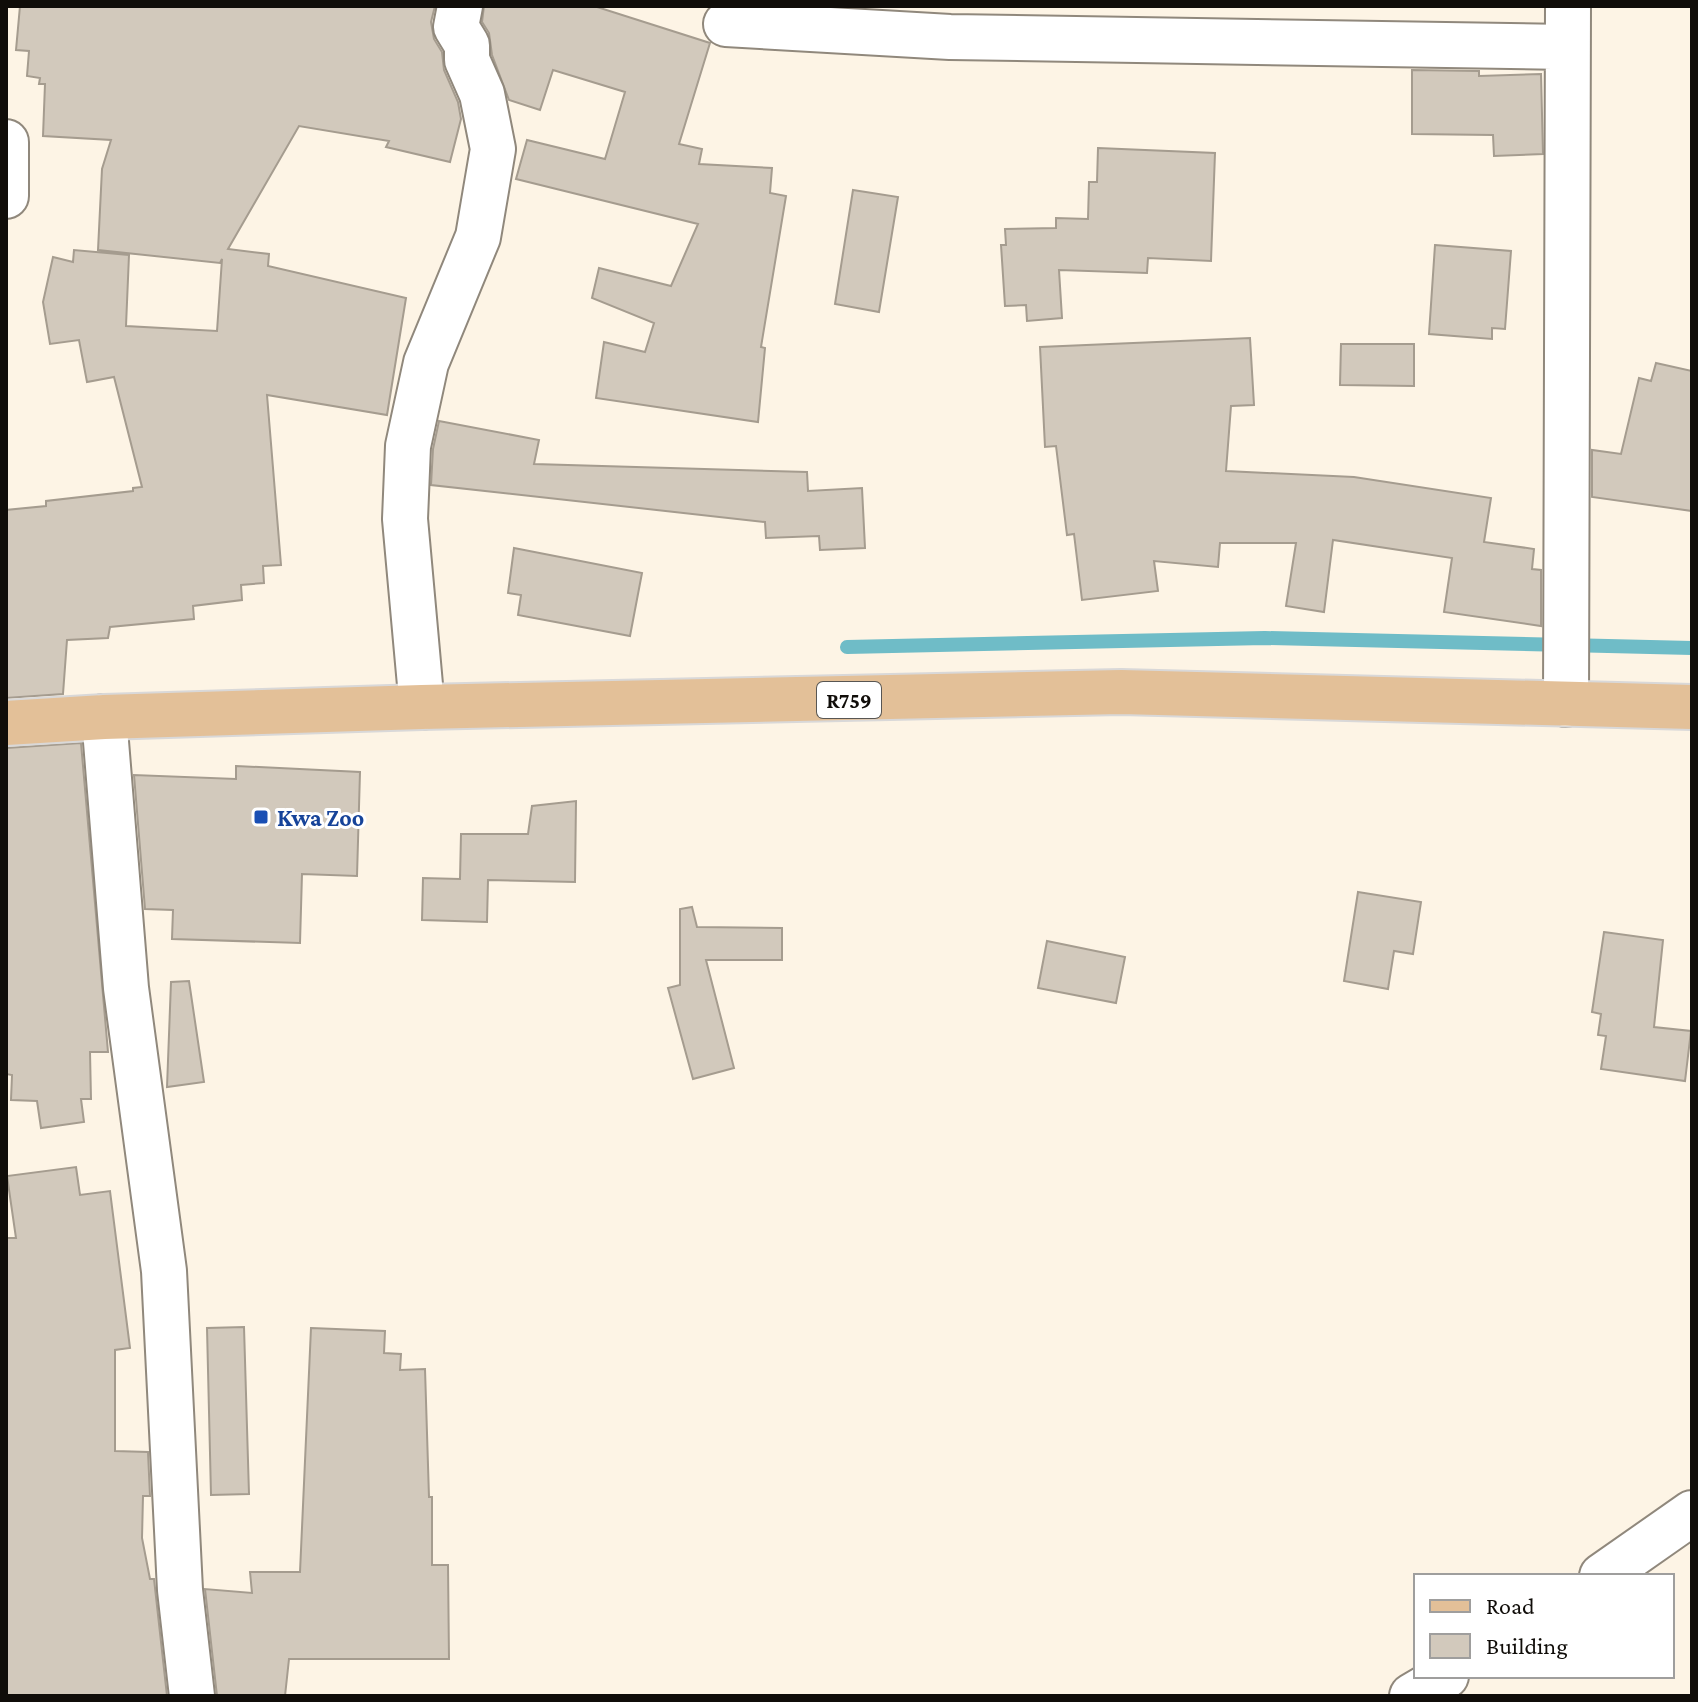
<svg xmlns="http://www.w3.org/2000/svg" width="1698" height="1702" viewBox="0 0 1698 1702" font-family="'Crimson Pro',serif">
<rect width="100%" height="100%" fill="#fdf4e5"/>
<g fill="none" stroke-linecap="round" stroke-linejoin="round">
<path stroke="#6fbcc7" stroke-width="14" d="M 847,647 L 1265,638 L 1692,648"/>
</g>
<path fill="#d2c9bc" stroke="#a59c8f" stroke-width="2" d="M 20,6 L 435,6 L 431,22 L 434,39 L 442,52 L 444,70 L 458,102 L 461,119 L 450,162 L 386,147 L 389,141 L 299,126 L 228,249 L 269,254 L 268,266 L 406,298 L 387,415 L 267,395 L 281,565 L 263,566 L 264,583 L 241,585 L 242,600 L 193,606 L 194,619 L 110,627 L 108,638 L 67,640 L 63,694 L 6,698 L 6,510 L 46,506 L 46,501 L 133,491 L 133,488 L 142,487 L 114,377 L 87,382 L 79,340 L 50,344 L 43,302 L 53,257 L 73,262 L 74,250 L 129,255 L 126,326 L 217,331 L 222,259 L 220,263 L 98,250 L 102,169 L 111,140 L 43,136 L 45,84 L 39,84 L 40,78 L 27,76 L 29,51 L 16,50 Z
M 484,6 L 594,6 L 710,43 L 679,144 L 702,149 L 699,164 L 772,168 L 770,193 L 786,196 L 761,347 L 765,348 L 758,422 L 596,398 L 604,342 L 645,352 L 654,323 L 592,298 L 599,268 L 671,286 L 698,224 L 516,179 L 527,140 L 605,159 L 625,92 L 553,70 L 540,110 L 509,100 L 492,55 L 489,33 L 482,22 Z
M 1412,70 L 1479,71 L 1479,76 L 1541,74 L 1543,154 L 1494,156 L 1493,135 L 1412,134 Z
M 1098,148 L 1215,153 L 1211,261 L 1148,258 L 1147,273 L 1059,270 L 1062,318 L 1027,321 L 1026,305 L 1005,306 L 1001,245 L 1006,245 L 1005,229 L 1056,228 L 1056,218 L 1088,219 L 1089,182 L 1097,182 Z
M 853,190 L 898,197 L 879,312 L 835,304 Z
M 1435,245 L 1511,251 L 1505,329 L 1492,328 L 1492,339 L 1429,334 Z
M 1250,338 L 1254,405 L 1231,406 L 1226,471 L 1354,477 L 1491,498 L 1484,542 L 1534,549 L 1532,569 L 1541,570 L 1541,626 L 1444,612 L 1452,558 L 1333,540 L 1324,612 L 1286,606 L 1296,543 L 1220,543 L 1218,567 L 1154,561 L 1158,591 L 1082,600 L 1074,534 L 1067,535 L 1056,446 L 1045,447 L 1040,347 Z
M 1341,344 L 1414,344 L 1414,386 L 1340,385 Z
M 1656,363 L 1692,371 L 1692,511 L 1592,497 L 1592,450 L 1621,454 L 1639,378 L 1651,381 Z
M 439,421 L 539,440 L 534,464 L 807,472 L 808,491 L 862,488 L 865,548 L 820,550 L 819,536 L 766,538 L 765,522 L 431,485 L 433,449 Z
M 514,548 L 642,573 L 630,636 L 518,615 L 521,595 L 508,593 Z
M 81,743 L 108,1052 L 90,1052 L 91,1099 L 81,1099 L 84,1122 L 41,1128 L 37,1101 L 11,1100 L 12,1075 L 6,1074 L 6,748 Z
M 236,766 L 360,772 L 357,876 L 302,874 L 300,943 L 172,939 L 173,910 L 145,909 L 134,775 L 236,779 Z
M 576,801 L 575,882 L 488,880 L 487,922 L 422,920 L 423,878 L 460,879 L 461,834 L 528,834 L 532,806 Z
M 1358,892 L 1421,902 L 1413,954 L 1394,951 L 1388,989 L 1344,981 Z
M 692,907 L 697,927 L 782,928 L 782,960 L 706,960 L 734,1068 L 693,1079 L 668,988 L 680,985 L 680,909 Z
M 1604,932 L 1663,940 L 1654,1027 L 1691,1031 L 1685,1081 L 1601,1069 L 1606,1036 L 1598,1035 L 1601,1014 L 1592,1012 Z
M 1047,941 L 1125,957 L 1116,1003 L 1038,988 Z
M 189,981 L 204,1082 L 167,1087 L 171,982 Z
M 76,1167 L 80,1195 L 110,1191 L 130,1348 L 115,1350 L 115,1451 L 148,1452 L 150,1496 L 143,1496 L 142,1538 L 150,1579 L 154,1579 L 167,1696 L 6,1696 L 6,1238 L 16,1238 L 7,1176 Z
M 244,1327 L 249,1494 L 211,1495 L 207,1328 Z
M 311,1328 L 385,1331 L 384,1353 L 401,1354 L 400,1370 L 425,1369 L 429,1497 L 432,1497 L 432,1565 L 448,1565 L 449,1659 L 289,1659 L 285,1696 L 217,1696 L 205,1589 L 252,1593 L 250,1572 L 300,1572 Z"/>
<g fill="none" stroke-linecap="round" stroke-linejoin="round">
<defs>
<path id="minor" d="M 726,24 L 950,37 L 1567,47
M 6,142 L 6,196
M 1566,704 L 1568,6
M 422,707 L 405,519 L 408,446 L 426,363 L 478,237 L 493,149 L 482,94 L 467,60 L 467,45 L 456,27 L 460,6
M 104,717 L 126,988 L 164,1271 L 180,1590 L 192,1696
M 1602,1576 L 1692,1513
M 1412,1696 L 1446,1676"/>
<path id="major" d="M 6,723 L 104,717 L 422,707 L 1121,692 L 1692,707"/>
</defs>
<use href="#minor" stroke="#90887c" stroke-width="48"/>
<use href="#major" stroke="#d9d8d8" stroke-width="48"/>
<use href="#minor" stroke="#fff" stroke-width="44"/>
<use href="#major" stroke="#e3c098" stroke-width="44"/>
</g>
<rect fill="#1a4fb4" stroke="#fff" stroke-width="3" x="253" y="809" width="16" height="16" rx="4"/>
<g text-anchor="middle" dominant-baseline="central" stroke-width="6" stroke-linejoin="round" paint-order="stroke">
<rect fill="#fff" stroke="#585653" stroke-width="2" x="817" y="682" width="64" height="36" rx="6"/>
<g font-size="22" font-weight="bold" fill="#100d09">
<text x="849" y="700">R759</text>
</g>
<g font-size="24" font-weight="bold" fill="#164399" stroke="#fff" text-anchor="start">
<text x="277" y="817">Kwa Zoo</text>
</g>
</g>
<rect width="1698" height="1702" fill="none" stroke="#100d09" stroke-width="16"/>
<rect x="1414" y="1574" width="260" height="104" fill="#ffffff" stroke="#9f9e9d" stroke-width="2"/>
<rect x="1430" y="1600" width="40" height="12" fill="#e3c098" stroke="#9f9e9d" stroke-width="2"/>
<text x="1486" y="1614" font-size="24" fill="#100d09">Road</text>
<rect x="1430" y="1634" width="40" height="24" fill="#d2c9bc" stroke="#9f9e9d" stroke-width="2"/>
<text x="1486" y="1654" font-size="24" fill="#100d09">Building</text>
</svg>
